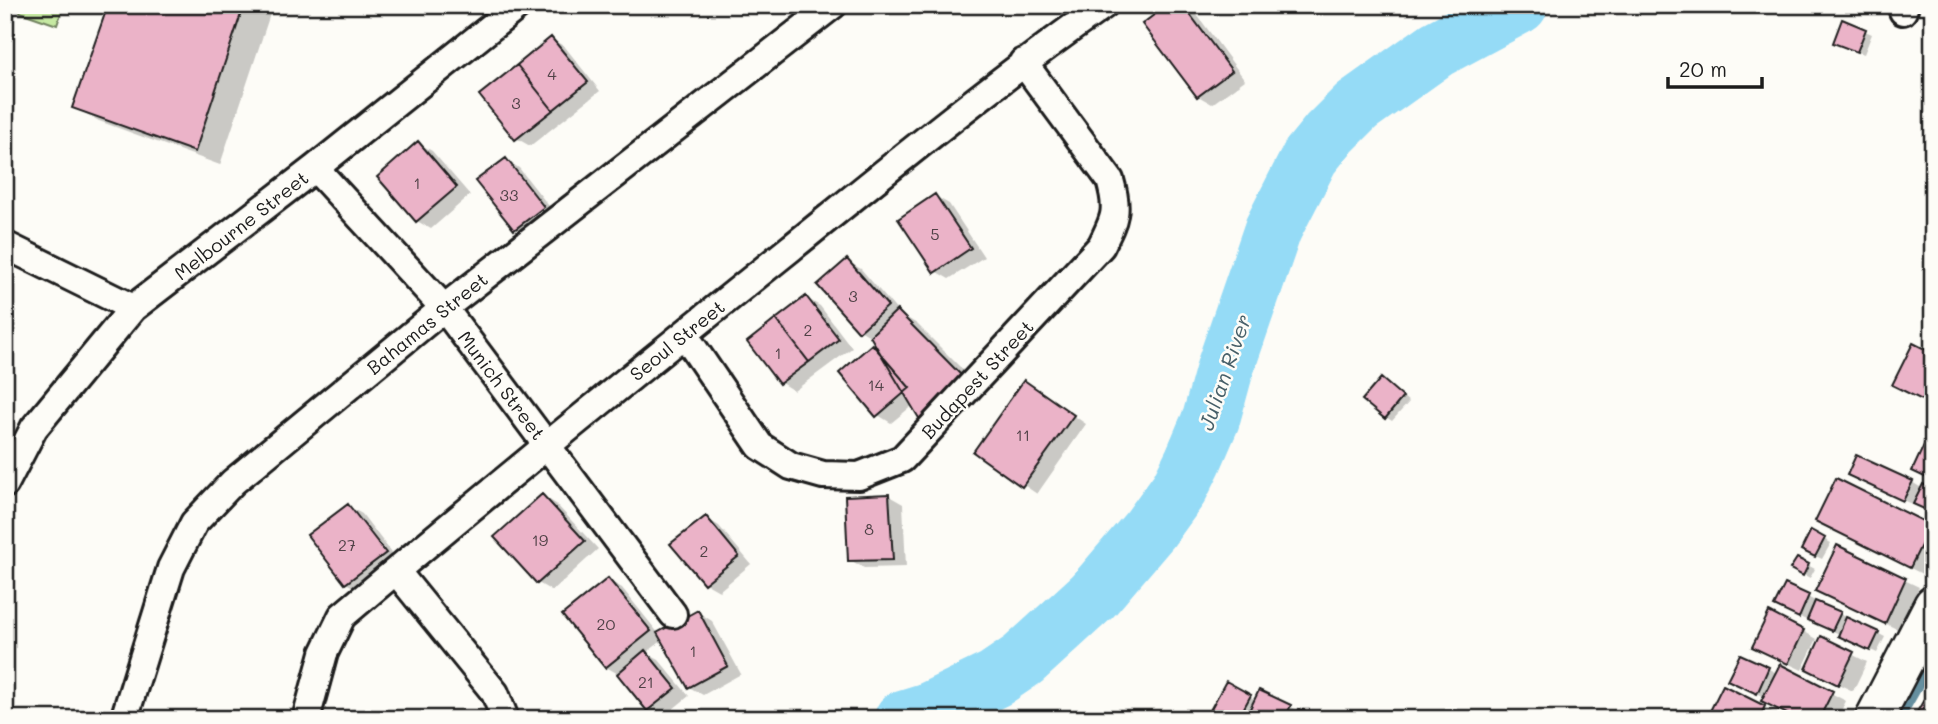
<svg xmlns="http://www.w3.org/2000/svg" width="1938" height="724" viewBox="0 0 1938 724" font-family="Mali,sans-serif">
<rect width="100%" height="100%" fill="#fdfcf7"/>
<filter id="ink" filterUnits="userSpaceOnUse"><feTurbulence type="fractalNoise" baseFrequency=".0143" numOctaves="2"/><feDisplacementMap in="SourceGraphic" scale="14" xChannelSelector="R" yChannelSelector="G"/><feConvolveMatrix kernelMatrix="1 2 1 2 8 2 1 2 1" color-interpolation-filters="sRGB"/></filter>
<g filter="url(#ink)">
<path fill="#c6e9a2" stroke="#71825f" stroke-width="2" d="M 22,5 L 64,5 L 57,25 L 20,12 Z"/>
<path fill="#0003" d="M 110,5 L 273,5 L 220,165 L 99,121 L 74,107 Z
M 1170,5 L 1188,5 L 1192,8 L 1245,80 L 1212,104 L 1198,96 Z
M 1865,31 L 1872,34 L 1864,54 L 1841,46 Z
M 552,39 L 565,47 L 600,91 L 530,146 L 516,138 Z
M 418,143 L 432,151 L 470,195 L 431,229 L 417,221 Z
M 506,160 L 519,168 L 556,215 L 529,237 L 515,229 Z
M 935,196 L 949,204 L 984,257 L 949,279 L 935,271 Z
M 847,261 L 861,269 L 899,313 L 917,324 L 982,389 L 941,430 L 921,419 L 913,405 L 891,423 L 878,415 L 872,346 L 881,352 L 873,338 L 860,330 Z
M 806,298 L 820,306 L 852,348 L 794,391 L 781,383 Z
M 1933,355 L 1933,417 L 1927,414 L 1932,404 L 1908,393 Z
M 1025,382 L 1086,424 L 1037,494 L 975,452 Z
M 1388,384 L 1409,402 L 1392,421 L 1386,417 Z
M 1837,481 L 1933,528 L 1933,573 L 1930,578 L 1817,521 Z
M 1863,482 L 1912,482 L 1923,489 L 1918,505 L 1918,507 Z
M 543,496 L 556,504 L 598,549 L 552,591 L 538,583 Z
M 889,496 L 903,504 L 906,567 L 864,568 L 850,560 Z
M 348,506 L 362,514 L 398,561 L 360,591 L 346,583 Z
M 706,518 L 719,526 L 751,564 L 719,591 L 705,583 Z
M 1812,533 L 1831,543 L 1822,559 L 1803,550 Z
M 1837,548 L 1919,587 L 1899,630 L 1831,598 Z
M 1798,560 L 1815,569 L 1810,578 L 1793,569 Z
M 608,580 L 622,588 L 659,634 L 698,612 L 712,621 L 741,674 L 703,695 L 689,687 L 663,640 L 646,653 L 659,660 L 689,696 L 662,718 L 649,710 L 620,675 L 606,667 Z
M 1786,586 L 1885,637 L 1877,653 L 1807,618 L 1806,620 L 1783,609 Z
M 1803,631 L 1817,639 L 1802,670 L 1768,654 Z
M 1822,639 L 1867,662 L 1853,691 L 1821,676 Z
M 1741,656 L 1777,673 L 1781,667 L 1846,701 L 1837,719 L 1799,719 L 1765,697 L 1736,683 Z
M 1227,684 L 1256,700 L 1260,692 L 1316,719 L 1219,719 Z
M 1724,687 L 1778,715 L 1776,719 L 1708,719 Z"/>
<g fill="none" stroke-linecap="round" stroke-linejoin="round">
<path stroke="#658f9f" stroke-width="10" d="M 1899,719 L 1933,659"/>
<path stroke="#95dbf6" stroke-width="58" d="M 903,719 L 929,711 L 995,679 L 1023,660 L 1093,596 L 1150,529 L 1179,489 L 1193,461 L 1211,419 L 1225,368 L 1273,229 L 1310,157 L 1328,135 L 1357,106 L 1437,49 L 1519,5"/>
</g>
<path fill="#ebb3c8" stroke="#1c1c1c" stroke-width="2" d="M 108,5 L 244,5 L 195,152 L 72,108 Z
M 1167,5 L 1183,5 L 1232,71 L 1197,97 L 1142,24 Z
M 1842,19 L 1866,29 L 1857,52 L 1833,43 Z
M 551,37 L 588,82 L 553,110 L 517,65 Z
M 517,65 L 553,110 L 515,140 L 479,95 Z
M 418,141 L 457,187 L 416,222 L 377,177 Z
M 506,158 L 544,207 L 514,230 L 475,181 Z
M 935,194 L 971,248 L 934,273 L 898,219 Z
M 847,259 L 888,306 L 859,332 L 817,285 Z
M 806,296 L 839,339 L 809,362 L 776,319 Z
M 897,310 L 963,377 L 920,420 L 870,336 Z
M 776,319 L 809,362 L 779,384 L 747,342 Z
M 1913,343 L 1933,353 L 1933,384 L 1924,401 L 1892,385 Z
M 872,344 L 910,388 L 876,417 L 839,373 Z
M 1381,378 L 1403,397 L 1385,419 L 1362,400 Z
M 1024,380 L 1074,415 L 1022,487 L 973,452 Z
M 1924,445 L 1933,448 L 1933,481 L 1912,471 Z
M 1856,455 L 1913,481 L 1903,501 L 1847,475 Z
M 1836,478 L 1931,525 L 1910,568 L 1815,521 Z
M 1923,484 L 1933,489 L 1933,513 L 1913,504 Z
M 542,494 L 585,541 L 537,584 L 494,537 Z
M 889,494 L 893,560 L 848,561 L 845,496 Z
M 348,504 L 386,553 L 345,584 L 307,535 Z
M 706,516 L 739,556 L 704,584 L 670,544 Z
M 1811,530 L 1825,538 L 1815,557 L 1801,550 Z
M 1837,545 L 1906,578 L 1885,624 L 1815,591 Z
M 1797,558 L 1809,564 L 1803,576 L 1790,569 Z
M 608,578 L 651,631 L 605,668 L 562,615 Z
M 1785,584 L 1809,595 L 1799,618 L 1774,606 Z
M 1815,601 L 1841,612 L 1832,631 L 1807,620 Z
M 698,610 L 728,666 L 688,688 L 657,633 Z
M 1769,612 L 1804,630 L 1788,664 L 1752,647 Z
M 1846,617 L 1879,632 L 1870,651 L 1838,636 Z
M 1821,636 L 1854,652 L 1838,685 L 1806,669 Z
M 645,650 L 676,688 L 647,711 L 617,674 Z
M 1740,654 L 1769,667 L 1757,694 L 1727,680 Z
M 1780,664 L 1833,691 L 1819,719 L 1797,719 L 1761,701 Z
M 1226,681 L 1251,695 L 1238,719 L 1216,719 L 1208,714 Z
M 1933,684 L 1933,719 L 1929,719 L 1917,712 Z
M 1723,685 L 1765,706 L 1759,719 L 1706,719 Z
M 1259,690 L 1291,705 L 1285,719 L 1245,719 Z
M 1299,709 L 1319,718 L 1319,719 L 1294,719 Z"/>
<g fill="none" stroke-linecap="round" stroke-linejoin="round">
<defs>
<path id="street" d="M 1903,11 L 1905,5
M 315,168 L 444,308 L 673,614
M 5,245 L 133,308
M 684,334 L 760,446 L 791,466 L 823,475 L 859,476 L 902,459 L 1101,246 C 1115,218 1119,211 1110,180 L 1023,62
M 5,484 L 34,428 L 133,308 L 315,168 L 519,5
M 396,571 L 495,693 L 505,719
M 124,719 L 171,568 L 194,523 L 233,482 L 444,308 L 833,5
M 306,719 L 324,653 L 342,616 C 490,491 640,369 791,248 C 894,165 996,81 1104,5"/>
<path id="secondary" d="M 1874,719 L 1933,605"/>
</defs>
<use href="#street" stroke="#1c1c1c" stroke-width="32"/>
<use href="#secondary" stroke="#1c1c1c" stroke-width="42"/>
<use href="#street" stroke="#fdfcf7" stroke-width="26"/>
<use href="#secondary" stroke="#fdfcf7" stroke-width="37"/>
</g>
</g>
<g text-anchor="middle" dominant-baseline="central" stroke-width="5" stroke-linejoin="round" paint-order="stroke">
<g font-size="16" fill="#504247">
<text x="552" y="73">4</text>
<text x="516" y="102">3</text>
<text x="417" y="182">1</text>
<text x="509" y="194">33</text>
<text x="935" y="233">5</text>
<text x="853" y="295">3</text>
<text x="808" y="329">2</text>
<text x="778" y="352">1</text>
<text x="876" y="384">14</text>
<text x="1023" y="434">11</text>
<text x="869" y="528">8</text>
<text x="540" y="539">19</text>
<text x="347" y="544">27</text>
<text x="704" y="550">2</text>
<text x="606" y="623">20</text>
<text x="693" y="650">1</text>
<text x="646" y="681">21</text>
</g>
<g font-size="19" fill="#1c1c1c" stroke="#fdfcf7">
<text transform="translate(241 225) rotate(-38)">Melbourne Street</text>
<text transform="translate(427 323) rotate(-39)">Bahamas Street</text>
<text transform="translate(677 340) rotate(-39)">Seoul Street</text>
<text transform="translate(977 379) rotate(-47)">Budapest Street</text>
<text transform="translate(502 385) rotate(53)">Munich Street</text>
</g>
<g font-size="21" font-style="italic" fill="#465f68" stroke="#fdfcf7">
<text transform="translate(1224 372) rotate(-71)">Julian River</text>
</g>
</g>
<rect width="1938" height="724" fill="none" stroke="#fdfcf7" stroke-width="28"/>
<rect x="14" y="14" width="1910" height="696" fill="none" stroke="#1c1c1c" stroke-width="2.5" filter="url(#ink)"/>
<path d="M1668 77v10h94v-10" fill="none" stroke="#1c1c1c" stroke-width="3.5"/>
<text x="1679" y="77" font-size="21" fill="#1c1c1c" stroke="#fdfcf7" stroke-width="5" paint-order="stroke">20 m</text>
</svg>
